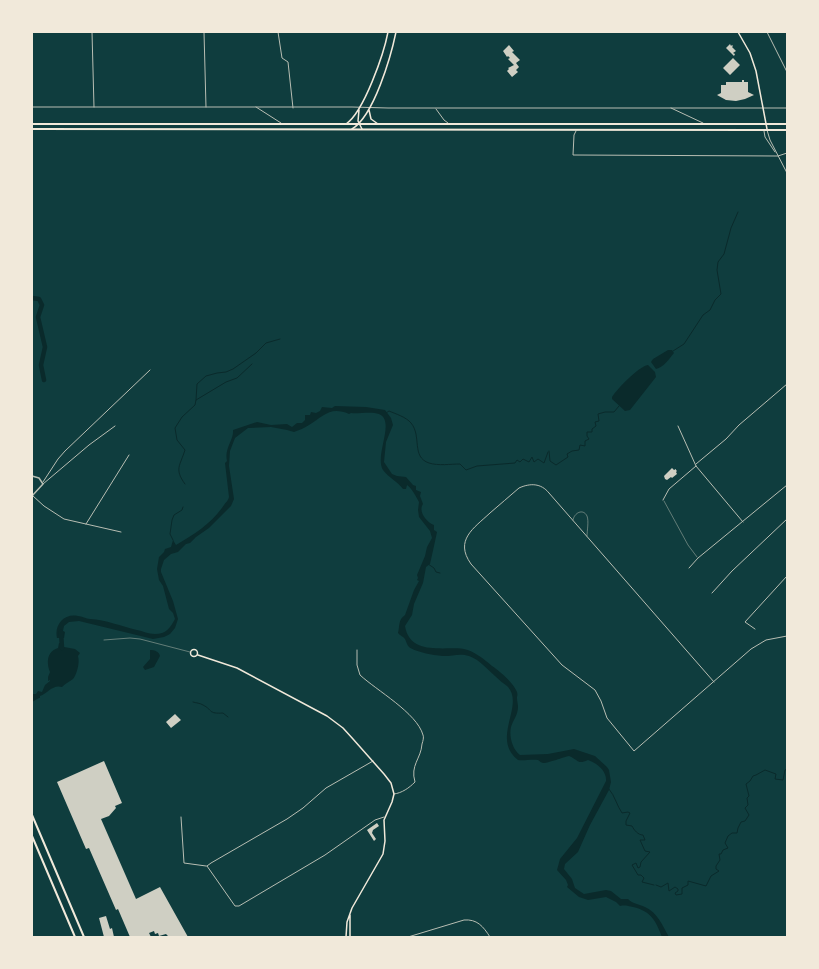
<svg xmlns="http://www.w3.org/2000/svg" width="819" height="969" viewBox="0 0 819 969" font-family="Helvetica,sans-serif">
<rect width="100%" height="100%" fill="#0f3d3e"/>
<path fill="#0a2a2b" d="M 668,350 L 672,350 L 674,353 C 669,359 664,367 656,369 L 651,362 L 653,359 Z
M 648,365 L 655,372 L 656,377 L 630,410 L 625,411 L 612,399 L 612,397 C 618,388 638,367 648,365 Z
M 335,406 L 366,407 L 385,410 L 391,418 L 393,425 L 386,442 L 384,462 L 392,474 L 397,476 L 406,477 L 413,485 L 416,486 L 416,490 L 421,492 L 420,496 L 423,504 C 418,511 426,522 434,525 L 434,530 L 437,532 L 434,546 L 430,564 L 426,567 L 423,583 L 414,604 L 412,615 L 405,626 C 410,656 443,646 464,649 C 474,651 484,659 492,666 C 500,671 514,684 517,692 C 518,696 517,695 517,698 C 517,701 518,704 518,707 C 518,715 513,720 511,727 C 509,736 512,749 520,755 L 548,754 L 574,749 L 595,756 L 607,767 L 609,770 L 611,782 L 609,790 L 590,825 L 578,852 L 565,864 L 564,869 L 572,879 L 575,888 L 584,894 L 606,890 L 611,891 L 621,899 L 628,899 C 633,904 639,904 645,907 C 658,913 662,925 669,937 L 662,937 C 656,921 651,911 633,907 C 628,906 625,905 620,906 L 616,902 L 606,897 L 588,900 L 579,897 L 567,887 L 568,885 L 566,880 L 557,870 L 560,859 L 577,838 L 606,781 C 607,771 597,763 588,760 C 577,765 579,760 569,756 C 564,757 548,763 544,763 C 541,763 540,761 538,760 C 531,759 524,761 518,760 C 490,738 526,705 507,686 C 503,683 499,680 495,676 C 487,669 480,660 469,656 C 460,653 453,656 444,656 C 437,656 415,652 409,647 C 407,645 406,641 405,639 C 403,636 400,636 398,633 C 400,625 398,620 405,615 L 414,590 L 419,581 L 417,580 L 418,578 L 417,575 L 425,556 L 427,547 L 432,538 L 430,531 L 419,517 L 418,510 L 419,502 C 417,498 411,487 407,485 L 406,489 L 403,489 C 398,482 388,477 383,470 C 374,455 396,421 379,414 C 371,411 359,414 351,413 L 349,414 C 330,406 324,416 309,425 C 305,428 299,430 294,432 L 287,430 L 271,427 L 248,428 L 235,438 L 230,451 L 229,466 L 234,499 L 231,506 L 209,528 L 196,537 L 190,543 L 186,544 L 178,552 L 171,554 L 164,560 L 161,569 L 161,572 L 173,601 L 178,619 L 175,628 L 170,634 L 164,637 L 153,639 L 79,621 L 69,622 L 64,626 L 63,631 L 65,632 L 64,638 L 57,638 C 54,625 64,613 78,616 C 82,616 86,619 90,619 C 106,620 121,626 137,630 C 143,631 148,634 155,634 C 166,634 170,628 175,619 L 173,613 L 169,609 L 163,586 L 159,580 L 157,569 L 159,557 L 164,552 L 165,549 L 171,547 L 173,540 L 176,545 C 195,534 212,523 224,505 C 226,502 228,501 229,497 L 225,463 L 227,461 C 224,448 234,440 233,430 L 257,422 L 271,425 L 287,424 L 292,427 L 297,423 L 302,423 L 305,420 L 305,415 L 310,415 L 311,412 L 316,413 L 320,411 L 322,407 L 332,408 Z
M 59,643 L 64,644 L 64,647 L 75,649 L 80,653 L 78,656 C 80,662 77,674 73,679 C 69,682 66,683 62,687 C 53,684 48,693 40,696 L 40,698 L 39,698 L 32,702 L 32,694 L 36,694 L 38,691 L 42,692 L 45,685 L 50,681 L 50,680 L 48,681 L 48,677 L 50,672 C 46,663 47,651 58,648 Z
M 150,650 C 154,650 159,651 160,656 L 154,667 L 145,670 L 143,667 L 150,659 Z"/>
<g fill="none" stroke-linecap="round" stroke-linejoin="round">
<path stroke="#0a2a2b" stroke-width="1" d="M 673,351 L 684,344 L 703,315 L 710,310 L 715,300 L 721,294 L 717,270 L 718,262 L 724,254 L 731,228 L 738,212
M 196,400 L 197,384 L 206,376 L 217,373 L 226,372 L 233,369 L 256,353 L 266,343 L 280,339
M 386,413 L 389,411 C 396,414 406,417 411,423 C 422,436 411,457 429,463 C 438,466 451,464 460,464 L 466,470 L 477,466 L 515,463 L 517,460 L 520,462 L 523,459 L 529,462 L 532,457 L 534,462 L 538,459 L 544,463 L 548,452
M 549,451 L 550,461 L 556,465 L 568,457 L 567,454 L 572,451 L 579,450 L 580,445 L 585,446 L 585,441 L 589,439 L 587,436 L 587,432 L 592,432 L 592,429 L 596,426 L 595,422 L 599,421 L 598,414 L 605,412 L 614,412 L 619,406
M 185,484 C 174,469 180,466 185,450 L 177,440 L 175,428 L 182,417 L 195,405 L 196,400 L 226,382 L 237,378 L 252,364
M 173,540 L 170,534 L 172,520 L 174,515 L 182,510 L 183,507
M 428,564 L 434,568 L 436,572 L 440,573
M 193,702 C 196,703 200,703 203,705 C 213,710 208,714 223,713 L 228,717
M 609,789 C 615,796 617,806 622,813 L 628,812 L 630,813 L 626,821 L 626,825 L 632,826 C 634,830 638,835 643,835 L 645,840 L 640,840 L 645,851 L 650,852 L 641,862 L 640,867 L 638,868 L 636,863 L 632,865 L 638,875 L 641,875 L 644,878 L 642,882 L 654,885
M 656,885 L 661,887 L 668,883 L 669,891 L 675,887 L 678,889 L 678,891 L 675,893 L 676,895 L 682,894 L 682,888 L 688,885 L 688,881 L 706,886 L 711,876 L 719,871 L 716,869 L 716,866 L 720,860 L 719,854 L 721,854 L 723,850 L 728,848 L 725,843 L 728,836 L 732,833 L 737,833 L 738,828 L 741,822 L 745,821 L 749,815 L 745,808 L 748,805 L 747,798 L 749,796 L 746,784 L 750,781 L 753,776 L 756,775 L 765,770 L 776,774 L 775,779 L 783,780 L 785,770 L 787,769"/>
<path stroke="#0a2a2b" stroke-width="4.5" d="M 32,298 L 39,299 L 42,305 L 38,317 L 45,347 L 41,365 L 44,380
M 61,632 L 62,648"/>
</g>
<path fill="#cfcfc3" d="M 730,44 L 731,46 L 732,45 L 733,46 L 732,47 L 736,51 L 733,53 L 735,54 L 734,56 L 726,48 Z
M 509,45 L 514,51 L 512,52 L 520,60 L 516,63 L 519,67 L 516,70 L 518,72 L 512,77 L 507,71 L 509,69 L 508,68 L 514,65 L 508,59 L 510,58 L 508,56 L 507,57 L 503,51 Z
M 733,58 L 740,65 L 730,75 L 723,68 Z
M 742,80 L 744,80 L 744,82 L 748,82 L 748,92 L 754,95 L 745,99 L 736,101 L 726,100 L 717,95 L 721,93 L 721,85 L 726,85 L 726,82 L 742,82 Z
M 672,468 L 674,470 L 676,469 L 676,470 L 677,471 L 676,472 L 677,474 L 672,478 L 671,477 L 667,480 L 665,479 L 664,476 Z
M 175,714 L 181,720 L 171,728 L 166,722 Z
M 104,761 L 122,803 L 115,806 L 116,808 L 109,816 L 101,819 L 136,899 L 160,887 L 188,937 L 169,937 L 166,934 L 159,936 L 158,933 L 155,934 L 154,931 L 149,933 L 151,937 L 130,937 L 118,909 L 116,910 L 89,848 L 86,849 L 57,782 Z
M 377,823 L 379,826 L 373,830 L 372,833 L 376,839 L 374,841 L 367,830 Z
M 106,916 L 110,929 L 112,928 L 114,937 L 104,937 L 99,918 Z"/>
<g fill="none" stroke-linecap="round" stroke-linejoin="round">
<path stroke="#b8beb3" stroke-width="0.5" d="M 664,501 L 688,545 L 697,557
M 573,520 C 574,513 583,508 587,516 C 589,521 587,531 587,536
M 104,640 L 130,638 L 140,639 L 190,652"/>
<path stroke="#b8beb3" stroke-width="1" d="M 92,32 L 94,107
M 204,32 L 206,107
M 278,32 L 282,58 L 288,62 L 293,108
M 767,32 L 787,72
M 32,107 L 352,107 L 388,108 L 787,108
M 256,107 L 281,123
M 671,108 L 703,123
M 436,109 L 444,120 L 448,123
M 767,130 L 770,140 L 787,173
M 576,131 L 574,135 L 573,155 L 778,156 L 787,153
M 764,131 L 765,137 L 775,152
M 678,426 L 696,466 L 743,522
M 696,464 L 726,439 L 739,425 L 787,384
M 43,482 L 58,459 L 65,451 L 150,370
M 43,484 L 89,445 L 115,426
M 33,496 L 44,506 L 64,519 L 121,532
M 663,500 L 669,489 L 696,466
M 86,524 L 129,455
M 689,568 L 698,558 L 787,485
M 712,593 L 732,571 L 787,519
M 755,629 L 745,622 L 787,576
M 357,650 L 357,665 L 360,675 C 376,690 417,713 423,735 C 424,737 423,741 422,744 C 421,759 410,765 415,782 C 409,788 402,793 394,794
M 714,682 L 549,493 C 541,483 530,483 519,488 C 509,496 500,505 490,513 C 474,528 454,540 471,564 L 562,665 L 595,690 L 601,701 L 607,718 L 634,751 L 751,649 L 766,640 L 787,636
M 181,817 L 184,863 L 206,866
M 207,866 L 235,906 L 239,906 L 325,855 L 375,820 L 384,817
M 207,866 L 211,863 L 287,819 L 303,808 L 326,788 L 373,761
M 408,937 L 464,920 C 477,919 483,926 490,937"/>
<path stroke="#b8beb3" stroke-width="1.5" d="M 32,476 L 39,478 L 43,484 L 32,496"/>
<path stroke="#f1e9da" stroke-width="1.5" d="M 738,32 L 750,53 L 756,71 L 767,129
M 359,110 L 358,121 L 362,129
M 369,110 L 371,119 L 378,124
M 346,124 C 364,112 384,53 388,32
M 352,129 C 374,116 391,56 396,32
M190.5 653a3.5 3.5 0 1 1 7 0a3.5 3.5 0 1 1-7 0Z
M 198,655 L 237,668 L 327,716 L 343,728 L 353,739 L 384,774 L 391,783 L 394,794 L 392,802 L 384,820 L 385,841 L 383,854 L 352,908 L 347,922 L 346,937
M 350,937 L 350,915"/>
<path stroke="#f1e9da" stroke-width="2" d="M 32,124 L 787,124
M 32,129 L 787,130"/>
<path stroke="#f1e9da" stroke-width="2" d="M 32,815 L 84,937
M 32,836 L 75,937"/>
</g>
<rect width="819" height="969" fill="none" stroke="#f1e9da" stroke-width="66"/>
</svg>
